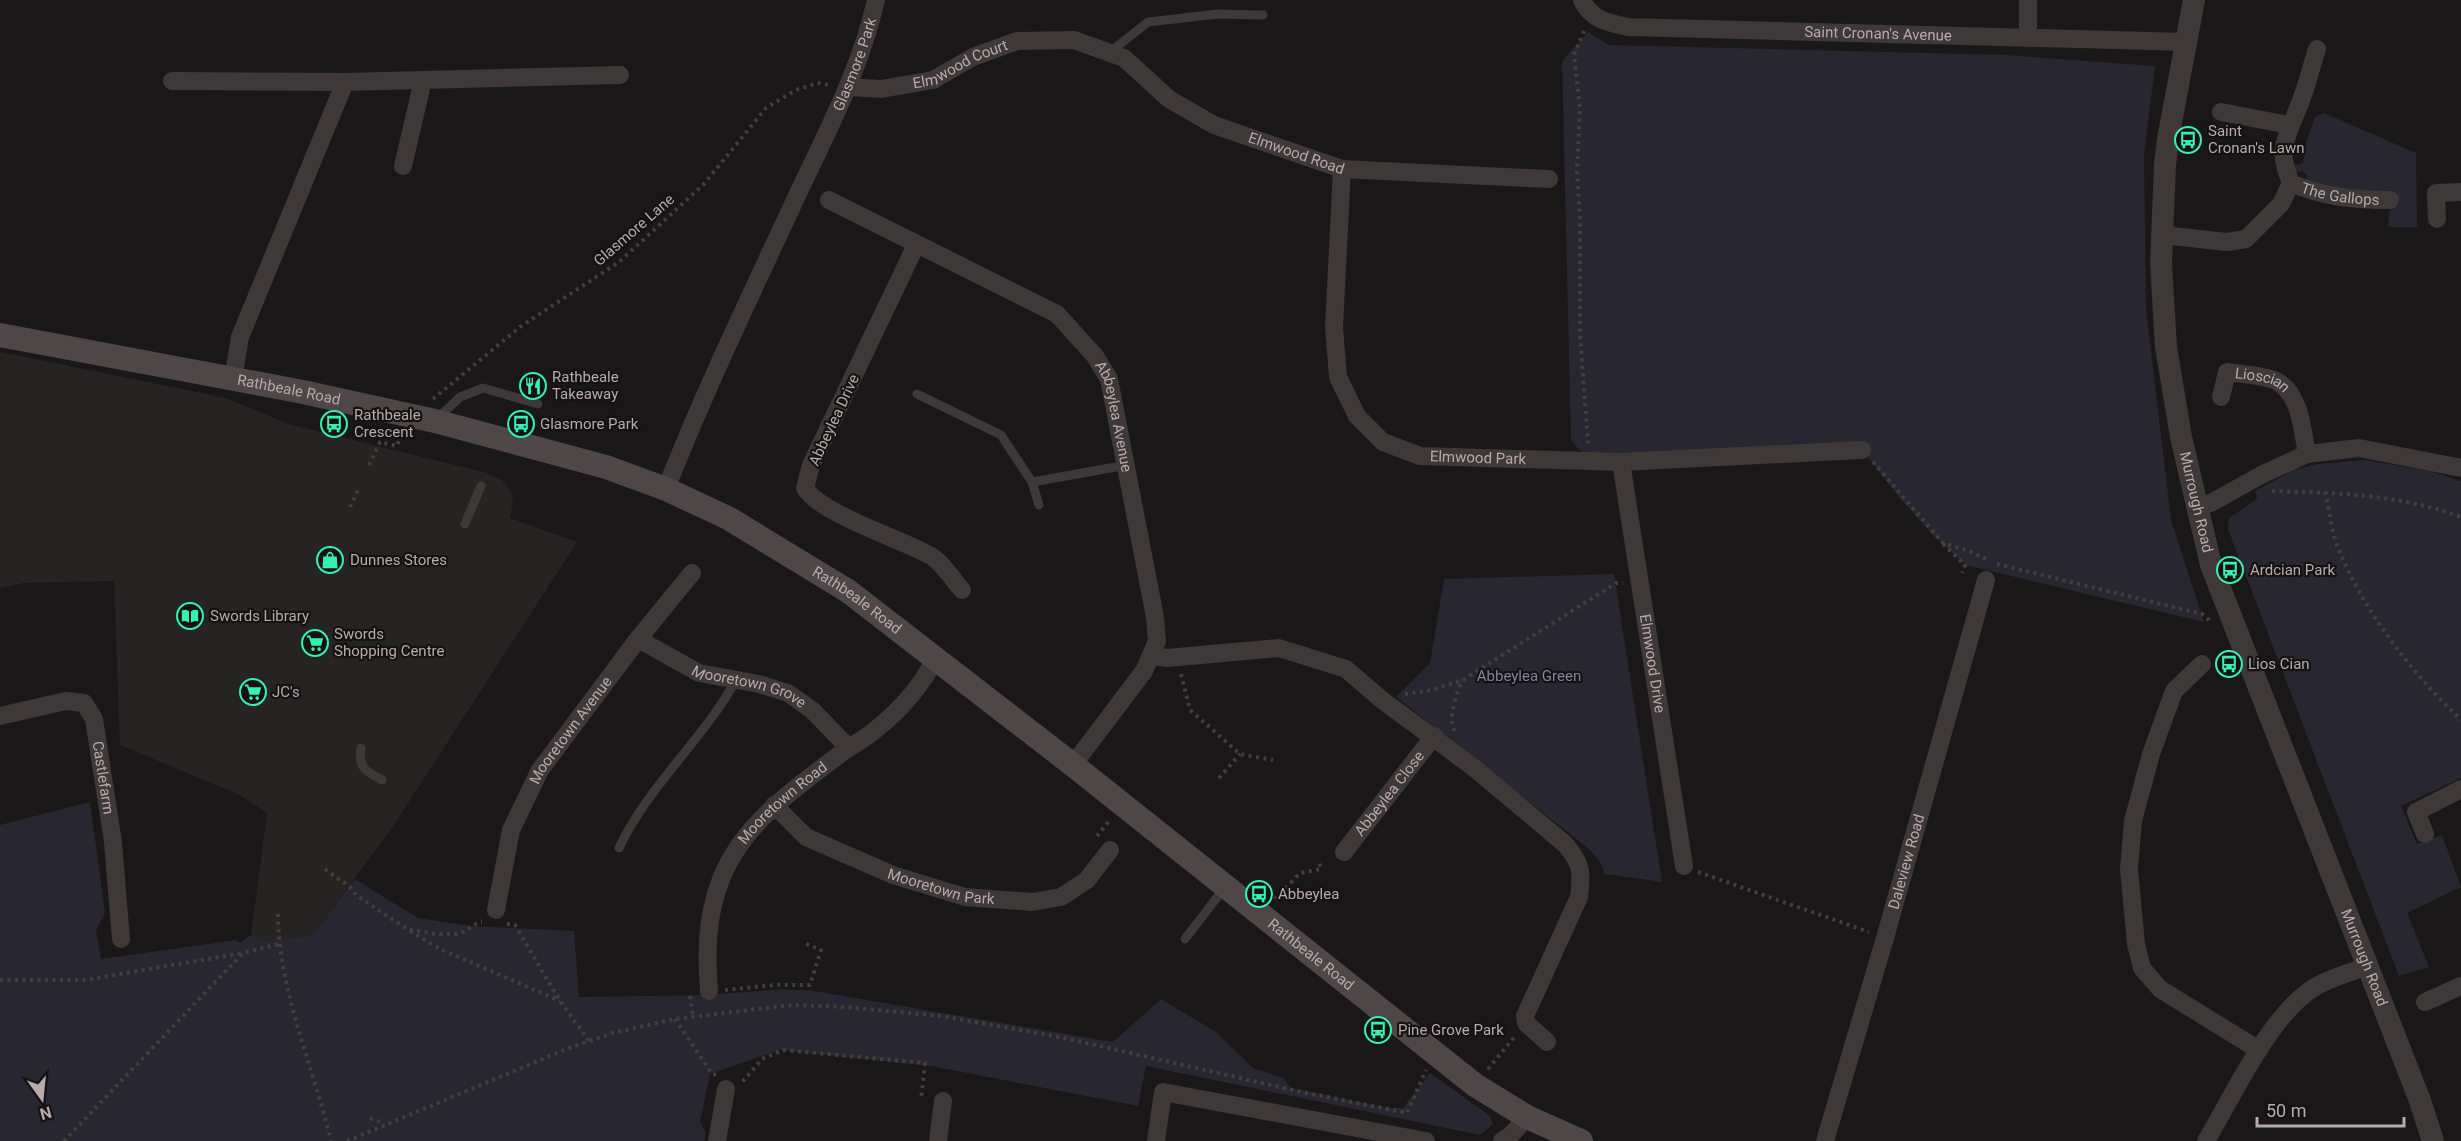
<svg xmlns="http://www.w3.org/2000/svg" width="2461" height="1141" viewBox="0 0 2461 1141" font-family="Roboto,sans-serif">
<rect width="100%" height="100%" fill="#191717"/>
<path fill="#262323" d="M 0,352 L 226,398 L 288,424 L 487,473 L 502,480 L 511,492 L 513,501 L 510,518 L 577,542 L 392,828 L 315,932 L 307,936 L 266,941 L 251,935 L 267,813 L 240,795 L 120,745 L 114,581 L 23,583 L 0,588 Z"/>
<path fill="#282731" d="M 1588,32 L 1609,45 L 2006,55 L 2155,66 L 2144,154 L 2146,309 L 2171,520 L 2204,622 L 1965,565 L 1932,534 L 1899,497 L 1862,450 L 1589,461 L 1571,440 L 1562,61 Z
M 2324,113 L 2416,153 L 2417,227 L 2388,227 L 2391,196 L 2305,183 L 2307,175 L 2302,171 L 2293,173 L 2294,165 L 2303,163 L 2306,143 L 2315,117 Z
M 2365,460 L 2429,471 L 2461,481 L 2461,778 L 2401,806 L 2417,844 L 2442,835 L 2461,887 L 2407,913 L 2429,967 L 2399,976 L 2228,529 L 2229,518 L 2257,499 L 2255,491 L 2294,470 L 2317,464 Z
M 1614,574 L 1662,882 L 1605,874 L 1599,860 L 1588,848 L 1396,697 L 1430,663 L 1444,579 Z
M 90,802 L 105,913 L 96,930 L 101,959 L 236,940 L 240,943 L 251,935 L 266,941 L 307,936 L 315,932 L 355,879 L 418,918 L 471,926 L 574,931 L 579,997 L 709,995 L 783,989 L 814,991 L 1113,1042 L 1161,999 L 1216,1032 L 1253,1068 L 1283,1078 L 1291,1088 L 1389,1108 L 1403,1108 L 1430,1073 L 1490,1116 L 1493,1124 L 1480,1135 L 1146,1066 L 1138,1106 L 931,1066 L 779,1050 L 710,1074 L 700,1122 L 706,1132 L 704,1141 L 0,1141 L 0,825 Z"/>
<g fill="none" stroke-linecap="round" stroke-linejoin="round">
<path stroke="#453e3f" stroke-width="4" stroke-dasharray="3 4.5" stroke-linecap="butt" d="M 1584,31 L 1574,55 L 1580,109 L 1577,170 L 1580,219 L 1580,334 L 1588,443
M 433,399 L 520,327 L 619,262 L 704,184 L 766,108 L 796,90 L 817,83 L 829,85
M 1873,462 L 1943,543 L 1969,551 L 1990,561
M 369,465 L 380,442 L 397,446 L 401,433
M 2272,491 C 2338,493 2398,494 2461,517
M 2325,492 C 2330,511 2331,533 2339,550 C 2364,612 2413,674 2461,720
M 350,507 L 359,488
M 1943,544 L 1965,565 L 1962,573
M 1997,564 L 2202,614 L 2210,621
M 1181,674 L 1190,710 L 1240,754 L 1273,760
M 1405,694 L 1432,690 L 1463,680 L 1616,583 L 1623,583
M 1455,731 C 1447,717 1457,694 1462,680
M 1219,778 L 1240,754
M 1097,836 L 1109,821
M 325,869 L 350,887 L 356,895 L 407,929 L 435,934 L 460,934 L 479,922 L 482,922
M 1698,872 L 1869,932
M 1275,899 L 1300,873 L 1321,869 L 1319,861
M 278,914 C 279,993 313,1065 331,1141
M 507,924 L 515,925 L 560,1001 L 589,1041
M 410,931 L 440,949 L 560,1001
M 0,980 L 85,980 L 243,953
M 725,990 L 775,985 L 810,985 L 821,950 L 804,943
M 690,996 L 693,1017
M 675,1019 L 712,1074 L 717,1075
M 1488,1069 L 1516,1035
M 742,1080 L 744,1080 L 762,1059 L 783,1050 L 925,1063 L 921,1100
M 370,1118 L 378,1121 L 384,1126
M 64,1141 L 243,953 L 279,944
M 347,1141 L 569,1048 L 613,1033 L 675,1019 L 792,1005 L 844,1007 L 941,1016 L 1060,1037 L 1297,1091 L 1407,1113 L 1426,1070"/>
<path stroke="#3e3838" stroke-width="9" d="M 1110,52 L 1148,22 L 1218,14 L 1263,15
M 917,394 L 1001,435 L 1032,482 L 1127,465
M 436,420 L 460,397 L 483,388 L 538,404
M 1032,482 L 1039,505
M 465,524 L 481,486
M 361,748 C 358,769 366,771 382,780
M 619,848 C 648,786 703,740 736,680
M 1185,939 L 1225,887"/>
<g stroke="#3e3838" stroke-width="18">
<path id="s1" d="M 1582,0 C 1591,20 1609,23 1628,27 L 2186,42"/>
<path d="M 2028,37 L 2028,0"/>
<path d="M 172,81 L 345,82 L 620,75"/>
<path id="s2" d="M 848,87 L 881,89 L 933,80 L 973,57 L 1017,41 L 1074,40 L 1124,58 L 1169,99 L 1214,125 L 1342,169 L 1549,179"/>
<path d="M 2221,112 L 2289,125"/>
<path d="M 403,166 L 423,80"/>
<path id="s3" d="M 1342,169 L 1334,327 L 1338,377 L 1357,416 L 1383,442 L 1420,456 L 1621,462 L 1862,450"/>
<path id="s4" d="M 2291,183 C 2323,197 2355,200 2390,200"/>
<path id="s5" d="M 829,200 L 1057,314 L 1095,356 L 1109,379 L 1155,617 L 1157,641 L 1144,671 L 1073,765"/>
<path d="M 2437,219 L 2436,193 L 2461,192"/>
<path d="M 2163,235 L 2227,242 L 2246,239 L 2281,204 L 2291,183 C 2276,148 2286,140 2298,108 C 2306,89 2311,68 2317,49"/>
<path d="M 916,245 L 811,465 L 805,488 C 820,514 902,539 931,556 C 943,563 953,580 962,590"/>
<path d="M 233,379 L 240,337 L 345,82"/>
<path id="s6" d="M 2221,397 L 2227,372 C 2240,374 2269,376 2278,382 C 2301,396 2302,430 2307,454"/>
<path id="s7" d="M 1621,462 L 1684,866"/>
<path id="s8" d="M 666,489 C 704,392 750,297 794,202 C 825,136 860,71 876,0"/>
<path d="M 2195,506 L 2211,503 L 2261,475 L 2307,454 L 2359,448 L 2461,468"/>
<path id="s9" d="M 638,639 L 699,673 L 759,684 L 788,693 L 812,710 L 849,748"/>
<path d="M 1152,656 L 1167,658 L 1279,648 L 1346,669 L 1382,700 L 1473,767 L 1565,844 C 1582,864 1582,872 1579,897 L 1525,1016 L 1526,1023 L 1547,1042"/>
<path d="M 2202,664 L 2174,691 L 2151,754 L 2133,821 L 2129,869 L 2136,944 L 2142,968 L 2160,989 L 2259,1050"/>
<path id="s10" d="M 0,716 L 66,701 L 84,703 L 94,719 L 113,842 L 121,939"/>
<path id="s11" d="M 774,805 L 806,837 L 893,875 L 965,897 L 1032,902 L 1061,897 L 1087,880 L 1110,850"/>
<path d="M 2425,834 L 2416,812 L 2461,789"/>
<path id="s12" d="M 1344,852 L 1434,736"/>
<path id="s13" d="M 496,910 L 511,830 L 540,770 L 638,639 L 692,573"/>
<path id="s14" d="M 709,991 C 698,860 750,821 847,749 C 856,743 866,738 874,731 C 898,712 922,686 935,658"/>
<path d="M 2425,1002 L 2461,986"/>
<path d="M 717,1141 L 726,1089"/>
<path d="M 938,1141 L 943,1101"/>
<path d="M 1156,1141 L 1163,1092 L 1426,1141"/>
<path d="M 1502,1141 L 1510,1136 L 1527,1117"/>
<path id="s15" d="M 1825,1141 L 1885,938 L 1986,580"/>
<path d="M 2206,1141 C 2233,1096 2270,1014 2315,987 C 2330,978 2350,973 2366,966"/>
</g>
<path stroke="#3e3838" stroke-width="22" id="s16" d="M 2194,0 L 2168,139 L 2165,165 L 2161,263 L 2166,347 L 2181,437 L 2211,565 L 2419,1098 L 2433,1141"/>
<path stroke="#4e4647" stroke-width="24" id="s17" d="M 0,335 L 303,392 L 435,421 L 606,467 L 666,489 L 728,518 L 848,591 L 1073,765 L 1475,1085 L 1527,1117 L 1581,1141"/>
</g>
<defs>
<symbol id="bus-ring" viewBox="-11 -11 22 22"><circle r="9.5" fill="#141212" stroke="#35f2b4" stroke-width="1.5"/><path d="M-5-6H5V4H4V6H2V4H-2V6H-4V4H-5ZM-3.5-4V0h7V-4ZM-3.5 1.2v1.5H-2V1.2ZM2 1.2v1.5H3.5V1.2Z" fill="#35f2b4"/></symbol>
<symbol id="restaurant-ring" viewBox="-11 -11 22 22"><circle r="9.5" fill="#141212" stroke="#35f2b4" stroke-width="1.5"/><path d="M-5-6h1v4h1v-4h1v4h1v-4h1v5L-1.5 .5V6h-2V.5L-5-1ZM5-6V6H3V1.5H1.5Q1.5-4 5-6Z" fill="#35f2b4"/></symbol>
<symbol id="shop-ring" viewBox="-11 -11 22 22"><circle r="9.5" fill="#141212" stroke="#35f2b4" stroke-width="1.5"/><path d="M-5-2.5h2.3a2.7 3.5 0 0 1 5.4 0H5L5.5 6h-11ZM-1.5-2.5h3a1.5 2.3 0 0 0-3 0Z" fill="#35f2b4"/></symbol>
<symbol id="library-ring" viewBox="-11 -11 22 22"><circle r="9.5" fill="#141212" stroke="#35f2b4" stroke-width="1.5"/><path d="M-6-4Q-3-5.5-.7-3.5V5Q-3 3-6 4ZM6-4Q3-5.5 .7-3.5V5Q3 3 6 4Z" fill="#35f2b4"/></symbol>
<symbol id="supermarket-ring" viewBox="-11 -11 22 22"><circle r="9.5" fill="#141212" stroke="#35f2b4" stroke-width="1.5"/><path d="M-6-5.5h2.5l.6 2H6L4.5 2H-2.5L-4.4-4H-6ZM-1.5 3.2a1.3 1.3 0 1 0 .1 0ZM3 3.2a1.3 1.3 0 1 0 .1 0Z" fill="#35f2b4"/></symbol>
</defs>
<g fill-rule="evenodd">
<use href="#bus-ring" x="2173" y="125" width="30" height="30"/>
<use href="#restaurant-ring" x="518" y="371" width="30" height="30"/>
<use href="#bus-ring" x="319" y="409" width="30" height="30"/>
<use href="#bus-ring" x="506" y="409" width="30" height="30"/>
<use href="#shop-ring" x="315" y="545" width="30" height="30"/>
<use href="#bus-ring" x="2215" y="555" width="30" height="30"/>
<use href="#library-ring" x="175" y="601" width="30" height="30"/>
<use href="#supermarket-ring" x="300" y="628" width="30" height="30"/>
<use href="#bus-ring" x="2214" y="649" width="30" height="30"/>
<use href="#supermarket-ring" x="238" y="677" width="30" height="30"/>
<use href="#bus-ring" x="1244" y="879" width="30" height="30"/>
<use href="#bus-ring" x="1363" y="1015" width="30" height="30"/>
</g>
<g text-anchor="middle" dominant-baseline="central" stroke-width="4.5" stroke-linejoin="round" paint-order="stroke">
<g font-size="15" fill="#b9a9ad" stroke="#141212">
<text stroke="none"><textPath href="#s1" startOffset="306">Saint Cronan's Avenue</textPath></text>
<text stroke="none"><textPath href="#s2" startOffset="117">Elmwood Court</textPath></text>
<text stroke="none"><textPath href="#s8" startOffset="465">Glasmore Park</textPath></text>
<text stroke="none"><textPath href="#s2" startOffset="489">Elmwood Road</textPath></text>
<text stroke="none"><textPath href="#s4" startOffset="51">The Gallops</textPath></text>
<text transform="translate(634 230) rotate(-41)">Glasmore Lane</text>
<text stroke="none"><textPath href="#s6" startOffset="62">Lioscian</textPath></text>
<text stroke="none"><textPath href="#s17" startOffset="294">Rathbeale Road</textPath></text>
<text stroke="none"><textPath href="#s5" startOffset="376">Abbeylea Avenue</textPath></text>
<text transform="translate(834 420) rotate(-65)">Abbeylea Drive</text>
<text stroke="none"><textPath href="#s3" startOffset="386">Elmwood Park</textPath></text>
<text stroke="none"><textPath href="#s16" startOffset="508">Murrough Road</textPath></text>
<text stroke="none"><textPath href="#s17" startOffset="906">Rathbeale Road</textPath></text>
<text stroke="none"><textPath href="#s7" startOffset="204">Elmwood Drive</textPath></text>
<text stroke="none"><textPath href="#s9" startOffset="122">Mooretown Grove</textPath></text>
<text stroke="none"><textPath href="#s13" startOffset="198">Mooretown Avenue</textPath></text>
<text stroke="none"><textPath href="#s10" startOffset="164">Castlefarm</textPath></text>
<text stroke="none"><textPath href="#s12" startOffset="74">Abbeylea Close</textPath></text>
<text stroke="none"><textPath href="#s14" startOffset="213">Mooretown Road</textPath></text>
<text stroke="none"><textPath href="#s15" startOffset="291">Daleview Road</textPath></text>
<text stroke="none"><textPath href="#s11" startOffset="190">Mooretown Park</textPath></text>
<text stroke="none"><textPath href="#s17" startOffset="1482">Rathbeale Road</textPath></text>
<text stroke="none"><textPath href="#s16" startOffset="994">Murrough Road</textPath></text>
</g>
<g font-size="15" fill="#b9a9ad" stroke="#141212" text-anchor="start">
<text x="2208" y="131">Saint<tspan x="2208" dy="17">Cronan's Lawn</tspan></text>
<text x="552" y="377">Rathbeale<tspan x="552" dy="17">Takeaway</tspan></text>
<text x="354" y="415">Rathbeale<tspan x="354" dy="17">Crescent</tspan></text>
<text x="540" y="424">Glasmore Park</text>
<text x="350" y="560">Dunnes Stores</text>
<text x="2250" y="570">Ardcian Park</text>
<text x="210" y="616">Swords Library</text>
<text x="334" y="634">Swords<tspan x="334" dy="17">Shopping Centre</tspan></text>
<text x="2248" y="664">Lios Cian</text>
<text x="272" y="692">JC's</text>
<text x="1278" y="894">Abbeylea</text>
<text x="1398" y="1030">Pine Grove Park</text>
</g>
<g font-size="15" fill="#8280a3" stroke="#141212">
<text x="1529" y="676">Abbeylea Green</text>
</g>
</g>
<g transform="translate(42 1099) rotate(165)" stroke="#141212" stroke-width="4.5" paint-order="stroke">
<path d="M0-4.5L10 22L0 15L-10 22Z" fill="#b9a9ad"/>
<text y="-9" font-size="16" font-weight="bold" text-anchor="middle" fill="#b9a9ad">N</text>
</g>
<path d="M2257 1117v9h147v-9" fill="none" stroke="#b9a9ad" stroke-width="3"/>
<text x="2266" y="1117" font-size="18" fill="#b9a9ad" stroke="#141212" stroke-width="4.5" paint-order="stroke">50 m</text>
</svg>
